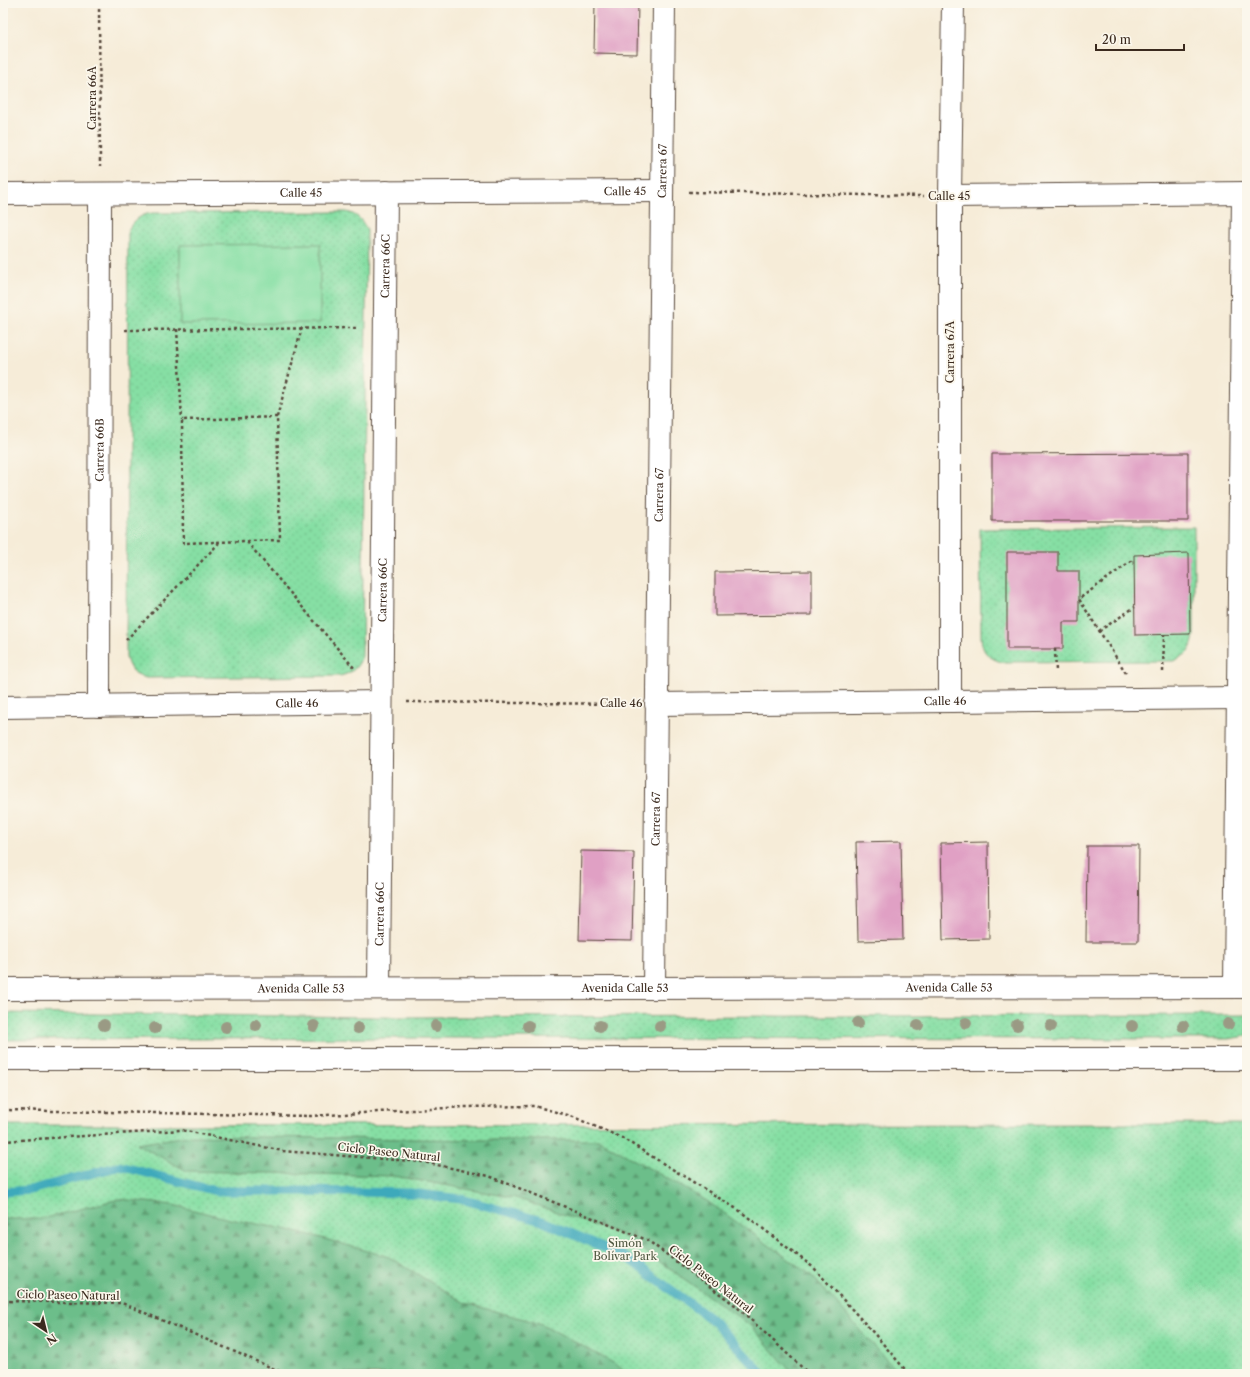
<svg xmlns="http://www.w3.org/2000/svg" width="1250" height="1377" viewBox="0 0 1250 1377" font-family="'Libre Caslon Text',serif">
<defs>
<pattern id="grass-dots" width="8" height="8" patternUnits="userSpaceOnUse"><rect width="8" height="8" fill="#86dfa4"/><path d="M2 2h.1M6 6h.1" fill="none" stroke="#75c08d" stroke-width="1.8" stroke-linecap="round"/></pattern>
<pattern id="forest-firs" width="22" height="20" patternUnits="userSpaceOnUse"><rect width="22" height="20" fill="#6cbe8a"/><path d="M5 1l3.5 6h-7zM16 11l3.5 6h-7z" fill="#5a9b70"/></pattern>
</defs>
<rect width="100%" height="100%" fill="#fbf7ec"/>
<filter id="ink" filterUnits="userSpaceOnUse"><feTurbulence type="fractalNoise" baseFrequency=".025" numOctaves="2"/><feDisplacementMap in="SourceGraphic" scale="8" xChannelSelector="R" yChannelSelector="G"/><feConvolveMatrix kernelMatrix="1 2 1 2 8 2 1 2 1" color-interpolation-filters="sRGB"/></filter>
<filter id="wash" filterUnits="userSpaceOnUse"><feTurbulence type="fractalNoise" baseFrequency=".012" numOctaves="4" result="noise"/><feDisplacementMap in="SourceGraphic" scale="16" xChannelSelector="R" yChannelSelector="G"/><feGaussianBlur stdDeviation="0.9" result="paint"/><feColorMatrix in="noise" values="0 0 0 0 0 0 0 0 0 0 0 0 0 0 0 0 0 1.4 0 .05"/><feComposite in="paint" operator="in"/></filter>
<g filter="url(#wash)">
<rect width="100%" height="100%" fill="#f6ecd8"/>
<path fill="url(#grass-dots)" stroke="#608461" d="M 347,212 C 358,215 362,220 367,230 L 362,656 C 358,668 352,673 340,676 L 146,678 C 134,674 128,669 126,656 L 128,230 C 134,220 141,214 153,213 Z
M 1194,527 L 1194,635 C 1192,651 1187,655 1173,661 L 1001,662 C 987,657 982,652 981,637 L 980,529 Z
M 3,1013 L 386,1017 L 1247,1015 L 1247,1036 L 1228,1039 L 390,1038 L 3,1040 Z
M 1247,1124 L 1247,1374 L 3,1374 L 3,1125 Z"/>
<path fill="url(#forest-firs)" stroke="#547454" d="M 188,1136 L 484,1140 L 599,1140 L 707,1201 L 811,1275 L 899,1374 L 793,1374 L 751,1326 L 620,1234 L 516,1198 L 394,1176 L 187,1171 L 137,1144 Z
M 119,1199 L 173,1205 L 230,1219 L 300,1232 L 389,1257 L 465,1303 L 542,1324 L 617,1365 L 627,1374 L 3,1374 L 3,1219 L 41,1219 Z"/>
<path fill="#86dfa4" stroke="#608461" d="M 320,244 L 320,323 L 180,324 L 180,245 Z"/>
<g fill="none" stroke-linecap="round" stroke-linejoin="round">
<path stroke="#3ca9bb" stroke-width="9" d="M 3,1192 L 30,1190 L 120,1166 L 216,1191 L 300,1191 L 410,1193 L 461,1199 L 542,1221 L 626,1257 L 711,1319 L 763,1374"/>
</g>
<g id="blocks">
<path fill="#e0a0c4" d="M 595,3 L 638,3 L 637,54 L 594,53 Z
M 1188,453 L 1188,521 L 992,521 L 992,454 Z
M 1007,552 L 1058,552 L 1058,571 L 1079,571 L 1079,622 L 1063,622 L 1063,649 L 1007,649 Z
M 1189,553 L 1190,634 L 1135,635 L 1134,555 Z
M 812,571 L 812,615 L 715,616 L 715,572 Z
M 901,841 L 903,940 L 858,941 L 856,842 Z
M 988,842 L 989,939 L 943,940 L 941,843 Z
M 1087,846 L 1139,846 L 1138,942 L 1086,942 Z
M 581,851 L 634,852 L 632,941 L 579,940 Z"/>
</g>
</g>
<g filter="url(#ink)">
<use href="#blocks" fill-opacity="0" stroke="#57473a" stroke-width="1"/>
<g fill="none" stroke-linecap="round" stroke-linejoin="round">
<defs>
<g id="minor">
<path id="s1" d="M 3,194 L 662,191"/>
<path d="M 950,196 L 1247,193"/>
<path d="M 950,701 L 950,196 L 953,3"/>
<path id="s2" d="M 656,704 L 1238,698"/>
<path id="s3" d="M 99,706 L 100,194"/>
<path id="s4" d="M 3,707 L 381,702"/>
<path d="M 1235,987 L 1243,193"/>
<path id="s5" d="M 379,988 L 386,192"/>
<path id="s6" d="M 654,988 L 664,3"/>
</g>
<g id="secondary">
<path id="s7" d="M 3,989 L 1247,987"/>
<path d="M 3,1059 L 1247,1059"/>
</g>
</defs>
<use href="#minor" stroke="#57473a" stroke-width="24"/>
<use href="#secondary" stroke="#57473a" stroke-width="24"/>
<path stroke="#57473a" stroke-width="2.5" stroke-dasharray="3 3" stroke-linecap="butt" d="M 99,3 L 100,166
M 689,192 L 924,196
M 177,329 L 182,420
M 125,330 L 358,328
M 277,417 L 182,420 L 183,543 L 280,540 L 277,417 L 302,328
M 247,542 L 355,669
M 1099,631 L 1135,607
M 126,640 L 219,543
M 1055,649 L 1056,672
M 1163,672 L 1164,635
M 1126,673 L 1079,599 L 1134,559
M 407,702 L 630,704
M 3,1110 L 310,1116 L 464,1107 L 534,1106 L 571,1116 L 622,1138 L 740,1211 L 814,1268 L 871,1330 L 909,1374
M 3,1141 L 181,1130 L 283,1151 L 423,1162 L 489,1176 L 647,1240 L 735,1305 L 809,1374
M 3,1301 L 122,1303 L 286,1374"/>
<use href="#minor" stroke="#fff" stroke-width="22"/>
<use href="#secondary" stroke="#fff" stroke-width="22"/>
</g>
<g fill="#9a9a84">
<circle cx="858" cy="1023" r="6"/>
<circle cx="966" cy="1023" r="6"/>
<circle cx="1228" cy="1024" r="6"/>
<circle cx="104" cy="1025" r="6"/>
<circle cx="256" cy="1025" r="6"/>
<circle cx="918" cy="1025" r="6"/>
<circle cx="1017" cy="1025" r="6"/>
<circle cx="314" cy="1026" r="6"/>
<circle cx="436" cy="1026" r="6"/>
<circle cx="528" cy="1026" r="6"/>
<circle cx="600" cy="1026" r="6"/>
<circle cx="660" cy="1026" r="6"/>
<circle cx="1051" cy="1026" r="6"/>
<circle cx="1132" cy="1026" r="6"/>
<circle cx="1183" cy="1026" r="6"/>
<circle cx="226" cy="1027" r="6"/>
<circle cx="155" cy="1028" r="6"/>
<circle cx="358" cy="1028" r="6"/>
</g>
</g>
<g text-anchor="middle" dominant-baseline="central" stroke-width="3.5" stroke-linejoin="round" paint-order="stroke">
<g font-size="11" fill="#3b2a1e" stroke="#fbf7ec">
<text transform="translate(92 98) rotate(-90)">Carrera 66A</text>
<text stroke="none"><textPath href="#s6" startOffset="817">Carrera 67</textPath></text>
<text stroke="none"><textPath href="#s1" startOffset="622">Calle 45</textPath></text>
<text stroke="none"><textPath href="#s1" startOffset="298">Calle 45</textPath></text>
<text x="949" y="196">Calle 45</text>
<text stroke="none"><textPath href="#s5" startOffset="722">Carrera 66C</textPath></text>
<text transform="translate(950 352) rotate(-90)">Carrera 67A</text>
<text stroke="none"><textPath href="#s3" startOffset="256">Carrera 66B</textPath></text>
<text stroke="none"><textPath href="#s6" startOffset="493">Carrera 67</textPath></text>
<text stroke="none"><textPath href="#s5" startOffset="398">Carrera 66C</textPath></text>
<text stroke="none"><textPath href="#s2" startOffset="289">Calle 46</textPath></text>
<text stroke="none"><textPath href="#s4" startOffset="294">Calle 46</textPath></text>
<text x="621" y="703">Calle 46</text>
<text stroke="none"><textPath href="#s6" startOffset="169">Carrera 67</textPath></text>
<text stroke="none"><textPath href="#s5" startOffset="74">Carrera 66C</textPath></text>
<text stroke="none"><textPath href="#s7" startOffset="298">Avenida Calle 53</textPath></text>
<text stroke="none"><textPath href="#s7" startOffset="622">Avenida Calle 53</textPath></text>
<text stroke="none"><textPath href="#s7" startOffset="946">Avenida Calle 53</textPath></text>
<text transform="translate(389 1152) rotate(6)">Ciclo Paseo Natural</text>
<text transform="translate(711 1279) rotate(38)">Ciclo Paseo Natural</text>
<text transform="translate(68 1295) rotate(1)">Ciclo Paseo Natural</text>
</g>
<g font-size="11" fill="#4e5740" stroke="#fbf7ec">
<text x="625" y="1243">Simón<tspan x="625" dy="13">Bolívar Park</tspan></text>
</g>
</g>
<rect width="1250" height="1377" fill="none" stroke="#fbf7ec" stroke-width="16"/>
<g transform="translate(46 1331) rotate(145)" stroke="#fbf7ec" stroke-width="3" paint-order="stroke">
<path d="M0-3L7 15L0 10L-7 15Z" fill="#3b2a1e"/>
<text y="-6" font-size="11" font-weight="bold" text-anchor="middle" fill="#3b2a1e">N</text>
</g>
<path d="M1096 44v6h88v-6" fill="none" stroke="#3b2a1e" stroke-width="2"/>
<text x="1102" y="44" font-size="12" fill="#3b2a1e" stroke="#fbf7ec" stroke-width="3" paint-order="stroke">20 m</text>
</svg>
